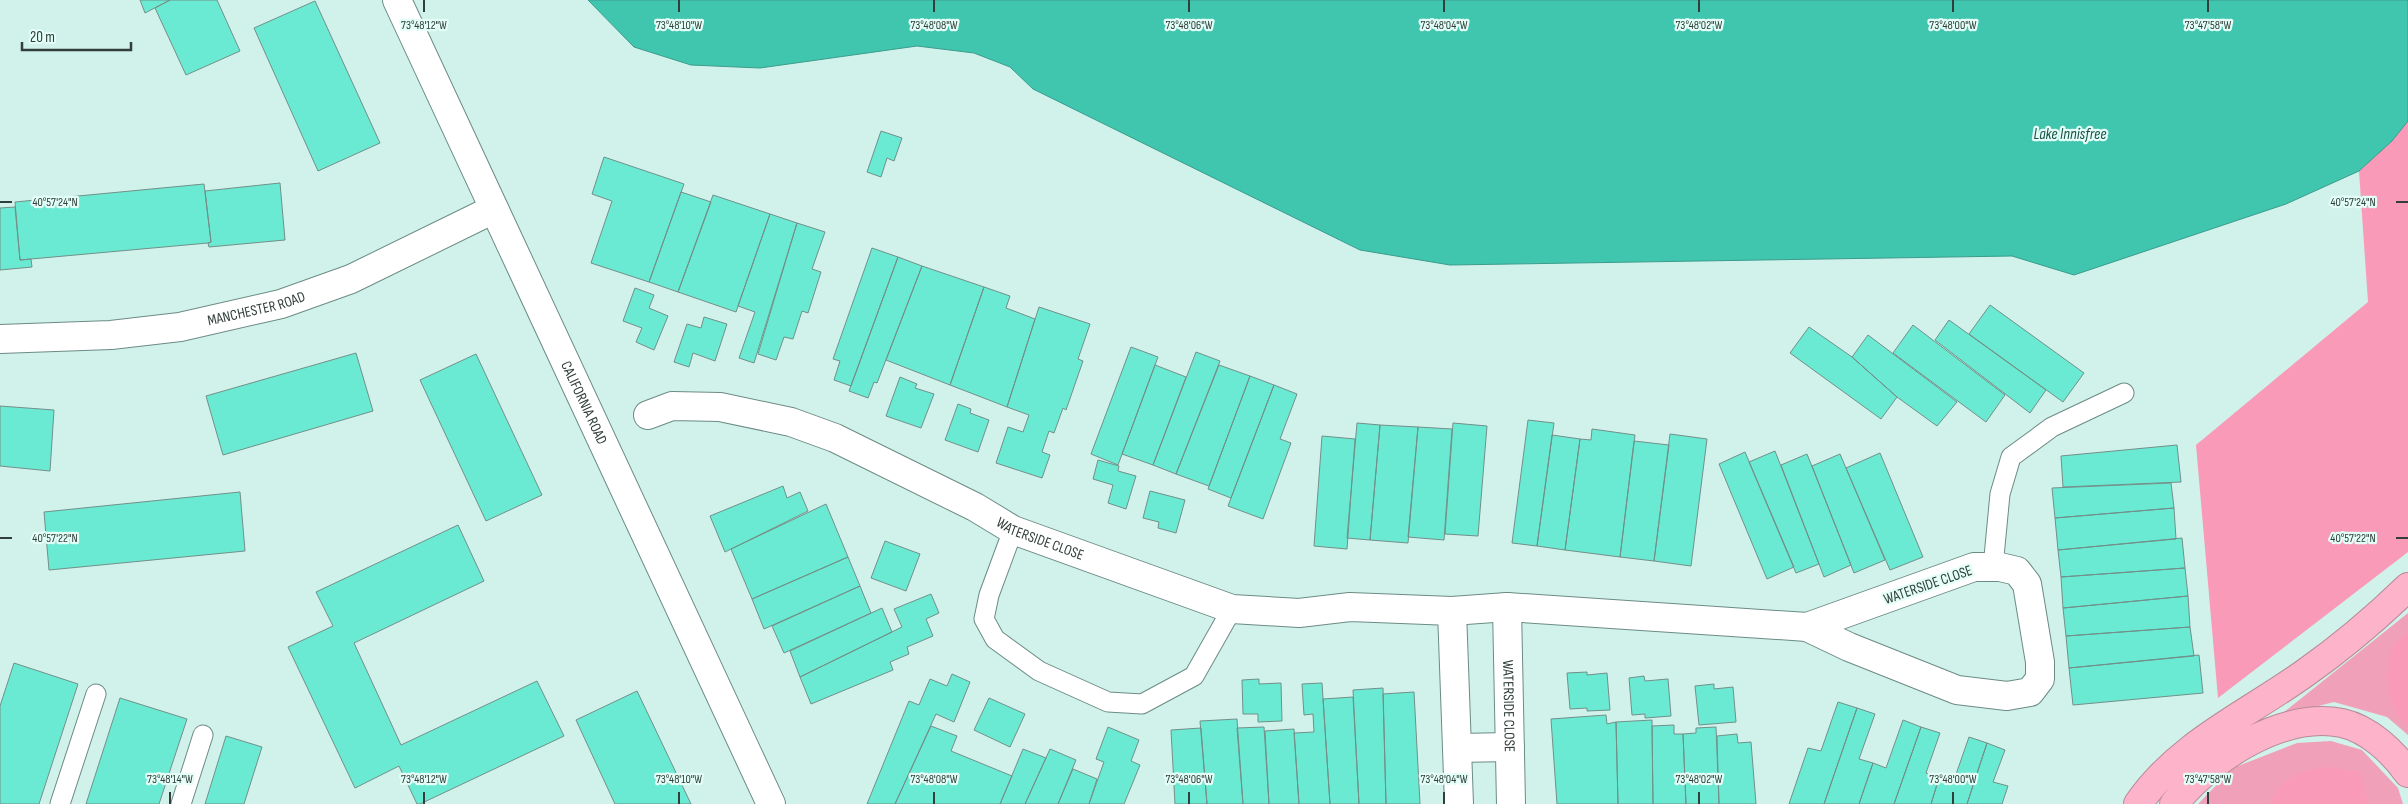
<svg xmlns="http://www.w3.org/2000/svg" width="2408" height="804" viewBox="0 0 2408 804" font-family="'Sofia Sans Condensed',sans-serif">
<rect width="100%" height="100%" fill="#d0f2ea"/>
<path fill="#f0a1b9" d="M 2408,613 L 2408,735 L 2387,717 L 2334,702 L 2279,716 Z
M 2331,741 L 2362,750 L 2398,788 L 2403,804 L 2198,804 L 2233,768 L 2297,743 Z"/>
<path fill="#f99ab8" d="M 2408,121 L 2408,552 L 2218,698 L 2196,445 L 2368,302 L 2359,171 L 2392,141 Z
M 2408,632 L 2408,725 C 2386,710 2381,668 2394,645 C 2396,641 2404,636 2408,632 Z
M 2323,767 L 2359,771 L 2369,804 L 2270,804 C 2278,779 2299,771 2323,767 Z"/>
<path fill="#40c5af" stroke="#3c9c8c" d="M 588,0 L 2408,0 L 2408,121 L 2392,141 L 2359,171 L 2286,204 L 2074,275 L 2012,256 L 1450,265 L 1360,250 L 1033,89 L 1010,67 L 974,53 L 917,46 L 760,68 L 691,65 L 634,47 Z"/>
<path fill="#6bead3" stroke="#719089" d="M 140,0 L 170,0 L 145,13 Z
M 170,0 L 217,0 L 240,51 L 186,75 L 155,8 Z
M 315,1 L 380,143 L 318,171 L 254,28 Z
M 881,131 L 902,138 L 894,161 L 887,158 L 881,177 L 867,172 Z
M 604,157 L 684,184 L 649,282 L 591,263 L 612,201 L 592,194 Z
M 280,183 L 285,240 L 209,247 L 208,243 L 211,242 L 205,191 Z
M 204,184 L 211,242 L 208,243 L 20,260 L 15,202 Z
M 681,192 L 711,202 L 678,292 L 649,282 Z
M 713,195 L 770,214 L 736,312 L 678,292 Z
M 15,207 L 20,260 L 31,259 L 32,267 L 0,270 L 0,208 Z
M 770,214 L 797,223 L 754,363 L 739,358 L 755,312 L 738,306 Z
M 797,223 L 825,232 L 812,269 L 821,272 L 808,313 L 802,311 L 793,339 L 784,337 L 776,360 L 758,354 Z
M 872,248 L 898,257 L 851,386 L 834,380 L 840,361 L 833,359 Z
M 898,257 L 922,266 L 877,383 L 874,382 L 868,398 L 849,391 Z
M 922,266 L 984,287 L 950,385 L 886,360 Z
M 984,287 L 1010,296 L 1006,308 L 1035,319 L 1007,407 L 950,385 Z
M 635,288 L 654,295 L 649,308 L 668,316 L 654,350 L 636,342 L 642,328 L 623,321 Z
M 1990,305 L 2084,373 L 2063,402 L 1969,334 Z
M 1039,307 L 1090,324 L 1078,359 L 1083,361 L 1066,410 L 1063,408 L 1054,433 L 1049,431 L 1042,452 L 1050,455 L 1042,478 L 996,463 L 1008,427 L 1023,432 L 1029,415 L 1007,407 Z
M 704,317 L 727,324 L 715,361 L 693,353 L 689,367 L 674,362 L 687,324 L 701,328 Z
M 1949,320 L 2046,390 L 2030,413 L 1935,340 Z
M 1913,325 L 2005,395 L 1986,422 L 1893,353 Z
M 1809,327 L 1852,357 L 1897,397 L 1881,419 L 1790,353 Z
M 1868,335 L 1957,402 L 1937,426 L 1897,397 L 1852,357 Z
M 1131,347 L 1158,357 L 1118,465 L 1091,454 Z
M 1196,352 L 1220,361 L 1176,474 L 1153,465 Z
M 356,353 L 373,411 L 223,455 L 206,396 Z
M 476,354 L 542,495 L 486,521 L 420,380 Z
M 1155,365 L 1186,377 L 1153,465 L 1122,454 Z
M 1219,365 L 1250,376 L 1209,486 L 1176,474 Z
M 1250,376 L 1274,385 L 1231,498 L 1208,489 Z
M 900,377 L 917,384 L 915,388 L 934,394 L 921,428 L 886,416 Z
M 1274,385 L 1297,394 L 1280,439 L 1291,443 L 1263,519 L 1228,506 Z
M 958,404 L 971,409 L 970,413 L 989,420 L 978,452 L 945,440 Z
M 0,406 L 54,410 L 50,471 L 0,466 Z
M 1528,420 L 1554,423 L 1537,546 L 1512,543 Z
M 1357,423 L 1380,425 L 1370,540 L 1347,538 Z
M 1453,423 L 1487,426 L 1478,536 L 1445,534 Z
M 1380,425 L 1418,427 L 1408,543 L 1370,540 Z
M 1418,427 L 1452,429 L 1444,540 L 1408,537 Z
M 1592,429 L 1635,435 L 1620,557 L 1565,550 L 1580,439 L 1591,440 Z
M 1670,434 L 1707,439 L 1691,566 L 1654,561 Z
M 1552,435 L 1580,439 L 1565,550 L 1537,546 Z
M 1322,436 L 1355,439 L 1347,549 L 1314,546 Z
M 1634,441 L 1669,445 L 1654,561 L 1620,557 Z
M 2177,445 L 2181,482 L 2063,487 L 2061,456 Z
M 1775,451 L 1819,564 L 1796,573 L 1749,462 Z
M 1745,452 L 1794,567 L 1767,579 L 1719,464 Z
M 1880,453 L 1923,557 L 1890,570 L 1846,468 Z
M 1807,454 L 1851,565 L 1824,577 L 1781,465 Z
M 1840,454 L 1885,560 L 1854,573 L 1812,466 Z
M 1098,460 L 1119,466 L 1118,471 L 1136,476 L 1126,509 L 1108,503 L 1113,485 L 1093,479 Z
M 2171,483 L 2174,508 L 2055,518 L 2052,488 Z
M 783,486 L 787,498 L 800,492 L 808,511 L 725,552 L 710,516 Z
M 1150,491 L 1185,500 L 1176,533 L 1158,528 L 1159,522 L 1143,518 Z
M 240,492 L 245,551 L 49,570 L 44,512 Z
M 826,504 L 848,557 L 752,599 L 731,549 Z
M 2174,508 L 2176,539 L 2058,550 L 2055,518 Z
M 458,525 L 484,581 L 354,643 L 401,745 L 537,681 L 564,736 L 420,804 L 417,804 L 399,766 L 355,788 L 288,647 L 333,626 L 316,592 Z
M 2182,538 L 2185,568 L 2061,577 L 2058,550 Z
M 885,541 L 920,554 L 906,591 L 871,578 Z
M 848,557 L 860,586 L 764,629 L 752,599 Z
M 2185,568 L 2188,596 L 2063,608 L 2061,577 Z
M 860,586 L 871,613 L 784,653 L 772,626 Z
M 931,594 L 939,613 L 926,619 L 933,636 L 907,647 L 909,654 L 890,662 L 893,670 L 811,704 L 800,677 L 902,627 L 894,609 Z
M 2188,596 L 2190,627 L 2066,636 L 2063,608 Z
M 882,608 L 892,632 L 800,677 L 790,651 Z
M 2190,627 L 2194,656 L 2069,668 L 2066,636 Z
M 2199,655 L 2203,693 L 2073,705 L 2069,668 Z
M 14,663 L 78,684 L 39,804 L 0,804 L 0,706 Z
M 1587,672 L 1587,675 L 1607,673 L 1610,710 L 1587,711 L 1587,708 L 1570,709 L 1567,673 Z
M 952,674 L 970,682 L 954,722 L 936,714 L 895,804 L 867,804 L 909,701 L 919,705 L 930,679 L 947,686 Z
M 1644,676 L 1645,681 L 1668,679 L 1671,716 L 1645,718 L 1645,714 L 1632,715 L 1629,678 Z
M 1259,679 L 1259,684 L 1281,683 L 1282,721 L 1258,722 L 1258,714 L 1243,714 L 1242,680 Z
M 1322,683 L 1330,804 L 1299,804 L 1294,733 L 1314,732 L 1313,714 L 1304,715 L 1302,684 Z
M 1714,684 L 1714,689 L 1733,687 L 1736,722 L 1699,725 L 1695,686 Z
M 1383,688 L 1386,804 L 1359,804 L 1353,690 Z
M 637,691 L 659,737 L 691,804 L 615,804 L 576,720 Z
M 1414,692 L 1420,804 L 1386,804 L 1383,694 Z
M 1353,697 L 1359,804 L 1330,804 L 1323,699 Z
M 120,698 L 187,719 L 159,804 L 86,804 Z
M 989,698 L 1025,714 L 1010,747 L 974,730 Z
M 1838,702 L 1857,708 L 1824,804 L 1789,804 L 1808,748 L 1821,751 Z
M 1857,708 L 1875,714 L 1859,759 L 1873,763 L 1859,804 L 1824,804 Z
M 1606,715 L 1607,724 L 1616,722 L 1618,804 L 1557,804 L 1551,719 Z
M 1237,719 L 1243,804 L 1207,804 L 1200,721 Z
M 1652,720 L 1653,804 L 1618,804 L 1616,722 Z
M 1903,720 L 1921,727 L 1894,804 L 1859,804 L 1873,763 L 1886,768 Z
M 1674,725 L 1674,734 L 1683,734 L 1686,804 L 1653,804 L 1652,726 Z
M 931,726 L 957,736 L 951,751 L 1012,776 L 1000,804 L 895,804 Z
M 1108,727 L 1139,740 L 1131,761 L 1140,765 L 1124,804 L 1089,804 L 1104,762 L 1096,759 Z
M 1264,727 L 1269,804 L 1243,804 L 1237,728 Z
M 1716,727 L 1719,804 L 1686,804 L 1683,734 L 1696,733 L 1696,728 Z
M 1921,727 L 1940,733 L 1926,773 L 1939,778 L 1931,804 L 1894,804 Z
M 1201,728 L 1207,804 L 1175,804 L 1171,730 Z
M 1294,729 L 1299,804 L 1269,804 L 1265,731 Z
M 1737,734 L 1738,743 L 1751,742 L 1756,804 L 1719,804 L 1717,736 Z
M 226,736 L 262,747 L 244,804 L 205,804 Z
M 1969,737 L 1987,743 L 1967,804 L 1931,804 L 1939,778 L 1953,783 Z
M 1987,743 L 2005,750 L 1993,782 L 2008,786 L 2002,804 L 1967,804 Z
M 1023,749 L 1046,758 L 1025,804 L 1000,804 Z
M 1050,749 L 1076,760 L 1058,804 L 1025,804 Z
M 1073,769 L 1097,779 L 1089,804 L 1058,804 Z"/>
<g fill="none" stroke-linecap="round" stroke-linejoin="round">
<defs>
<path id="lane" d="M 1013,530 L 989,595 L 984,619 L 995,639 L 1039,671 L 1108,702 L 1142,704 L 1194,676 L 1232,609
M 1993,567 L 2000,494 L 2011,457 L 2052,427 L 2124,393
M 60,804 L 96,694
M 181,804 L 203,735"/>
<g id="street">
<path id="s1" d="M 0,339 L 111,335 L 180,327 L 281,304 L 351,279 L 494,209"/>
<path id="s2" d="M 648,415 L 672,406 L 720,407 L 791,422 L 835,438 L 975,507 L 1013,530 L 1232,609 L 1299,613 L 1350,607 L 1452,611 L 1507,607 L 1807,627"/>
<path d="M 1974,567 L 2000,567 L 2017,571 L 2027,584 L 2040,662 L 2040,679 L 2030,692 L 2007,696 L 1957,690 L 1849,647 L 1807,627 Z"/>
<path id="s3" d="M 1507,607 L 1511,804"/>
<path d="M 1452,611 L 1459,804"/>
<path d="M 1457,748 L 1510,747"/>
</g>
<g id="secondary">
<path id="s4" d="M 397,0 L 771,804"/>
</g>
<path id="highway" d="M 2138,804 C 2179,744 2248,714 2305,673 C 2342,647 2376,618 2408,587
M 2174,804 C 2209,759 2282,711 2342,723 C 2369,729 2393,752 2408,773"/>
</defs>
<use href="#lane" stroke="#6c8b84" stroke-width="21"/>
<use href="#street" stroke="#6c8b84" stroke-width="30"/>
<use href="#secondary" stroke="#6c8b84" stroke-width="30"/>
<use href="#highway" stroke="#b68a97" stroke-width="30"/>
<use href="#lane" stroke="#fff" stroke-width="19"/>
<use href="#street" stroke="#fff" stroke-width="28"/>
<use href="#secondary" stroke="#fff" stroke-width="28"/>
<use href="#highway" stroke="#fdb3c9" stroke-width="28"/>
</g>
<path fill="none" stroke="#313e3b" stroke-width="2" d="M 424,0 L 424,12M 679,0 L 679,12M 934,0 L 934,12M 1189,0 L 1189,12M 1444,0 L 1444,12M 1699,0 L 1699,12M 1953,0 L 1953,12M 2208,0 L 2208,12M 0,202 L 12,202M 2396,202 L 2408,202M 0,538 L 12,538M 2396,538 L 2408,538M 170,792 L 170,804M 424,792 L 424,804M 679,792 L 679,804M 934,792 L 934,804M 1189,792 L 1189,804M 1444,792 L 1444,804M 1699,792 L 1699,804M 1953,792 L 1953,804M 2208,792 L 2208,804"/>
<g text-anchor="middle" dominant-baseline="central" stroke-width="4.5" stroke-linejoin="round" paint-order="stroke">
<g font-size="15" fill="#313e3b" stroke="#e3fef7">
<text stroke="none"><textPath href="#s1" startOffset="259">MANCHESTER ROAD</textPath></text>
<text stroke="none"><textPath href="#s4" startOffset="444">CALIFORNIA ROAD</textPath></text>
<text stroke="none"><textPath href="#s2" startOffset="422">WATERSIDE CLOSE</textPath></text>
<text transform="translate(1928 585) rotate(-19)">WATERSIDE CLOSE</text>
<text stroke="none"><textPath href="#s3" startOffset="99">WATERSIDE CLOSE</textPath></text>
</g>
<g font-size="16" font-style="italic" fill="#1b5148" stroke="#e3fef7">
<text x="2070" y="134">Lake Innisfree</text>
</g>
</g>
<g font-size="12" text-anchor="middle" fill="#313e3b" stroke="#e3fef7" stroke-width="4.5" stroke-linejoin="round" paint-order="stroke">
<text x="424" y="29">73°48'12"W</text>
<text x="679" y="29">73°48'10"W</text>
<text x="934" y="29">73°48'08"W</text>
<text x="1189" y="29">73°48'06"W</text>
<text x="1444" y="29">73°48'04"W</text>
<text x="1699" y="29">73°48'02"W</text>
<text x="1953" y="29">73°48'00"W</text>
<text x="2208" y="29">73°47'58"W</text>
<text x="55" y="206">40°57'24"N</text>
<text x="2353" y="206">40°57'24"N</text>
<text x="55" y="542">40°57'22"N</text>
<text x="2353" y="542">40°57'22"N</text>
<text x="170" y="783">73°48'14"W</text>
<text x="424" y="783">73°48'12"W</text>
<text x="679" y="783">73°48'10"W</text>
<text x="934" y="783">73°48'08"W</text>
<text x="1189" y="783">73°48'06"W</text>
<text x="1444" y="783">73°48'04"W</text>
<text x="1699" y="783">73°48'02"W</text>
<text x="1953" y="783">73°48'00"W</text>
<text x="2208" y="783">73°47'58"W</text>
</g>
<path d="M22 42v8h109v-8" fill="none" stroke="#313e3b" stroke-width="2.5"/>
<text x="30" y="42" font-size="15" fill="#313e3b" stroke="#e3fef7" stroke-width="4" paint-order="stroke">20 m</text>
</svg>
